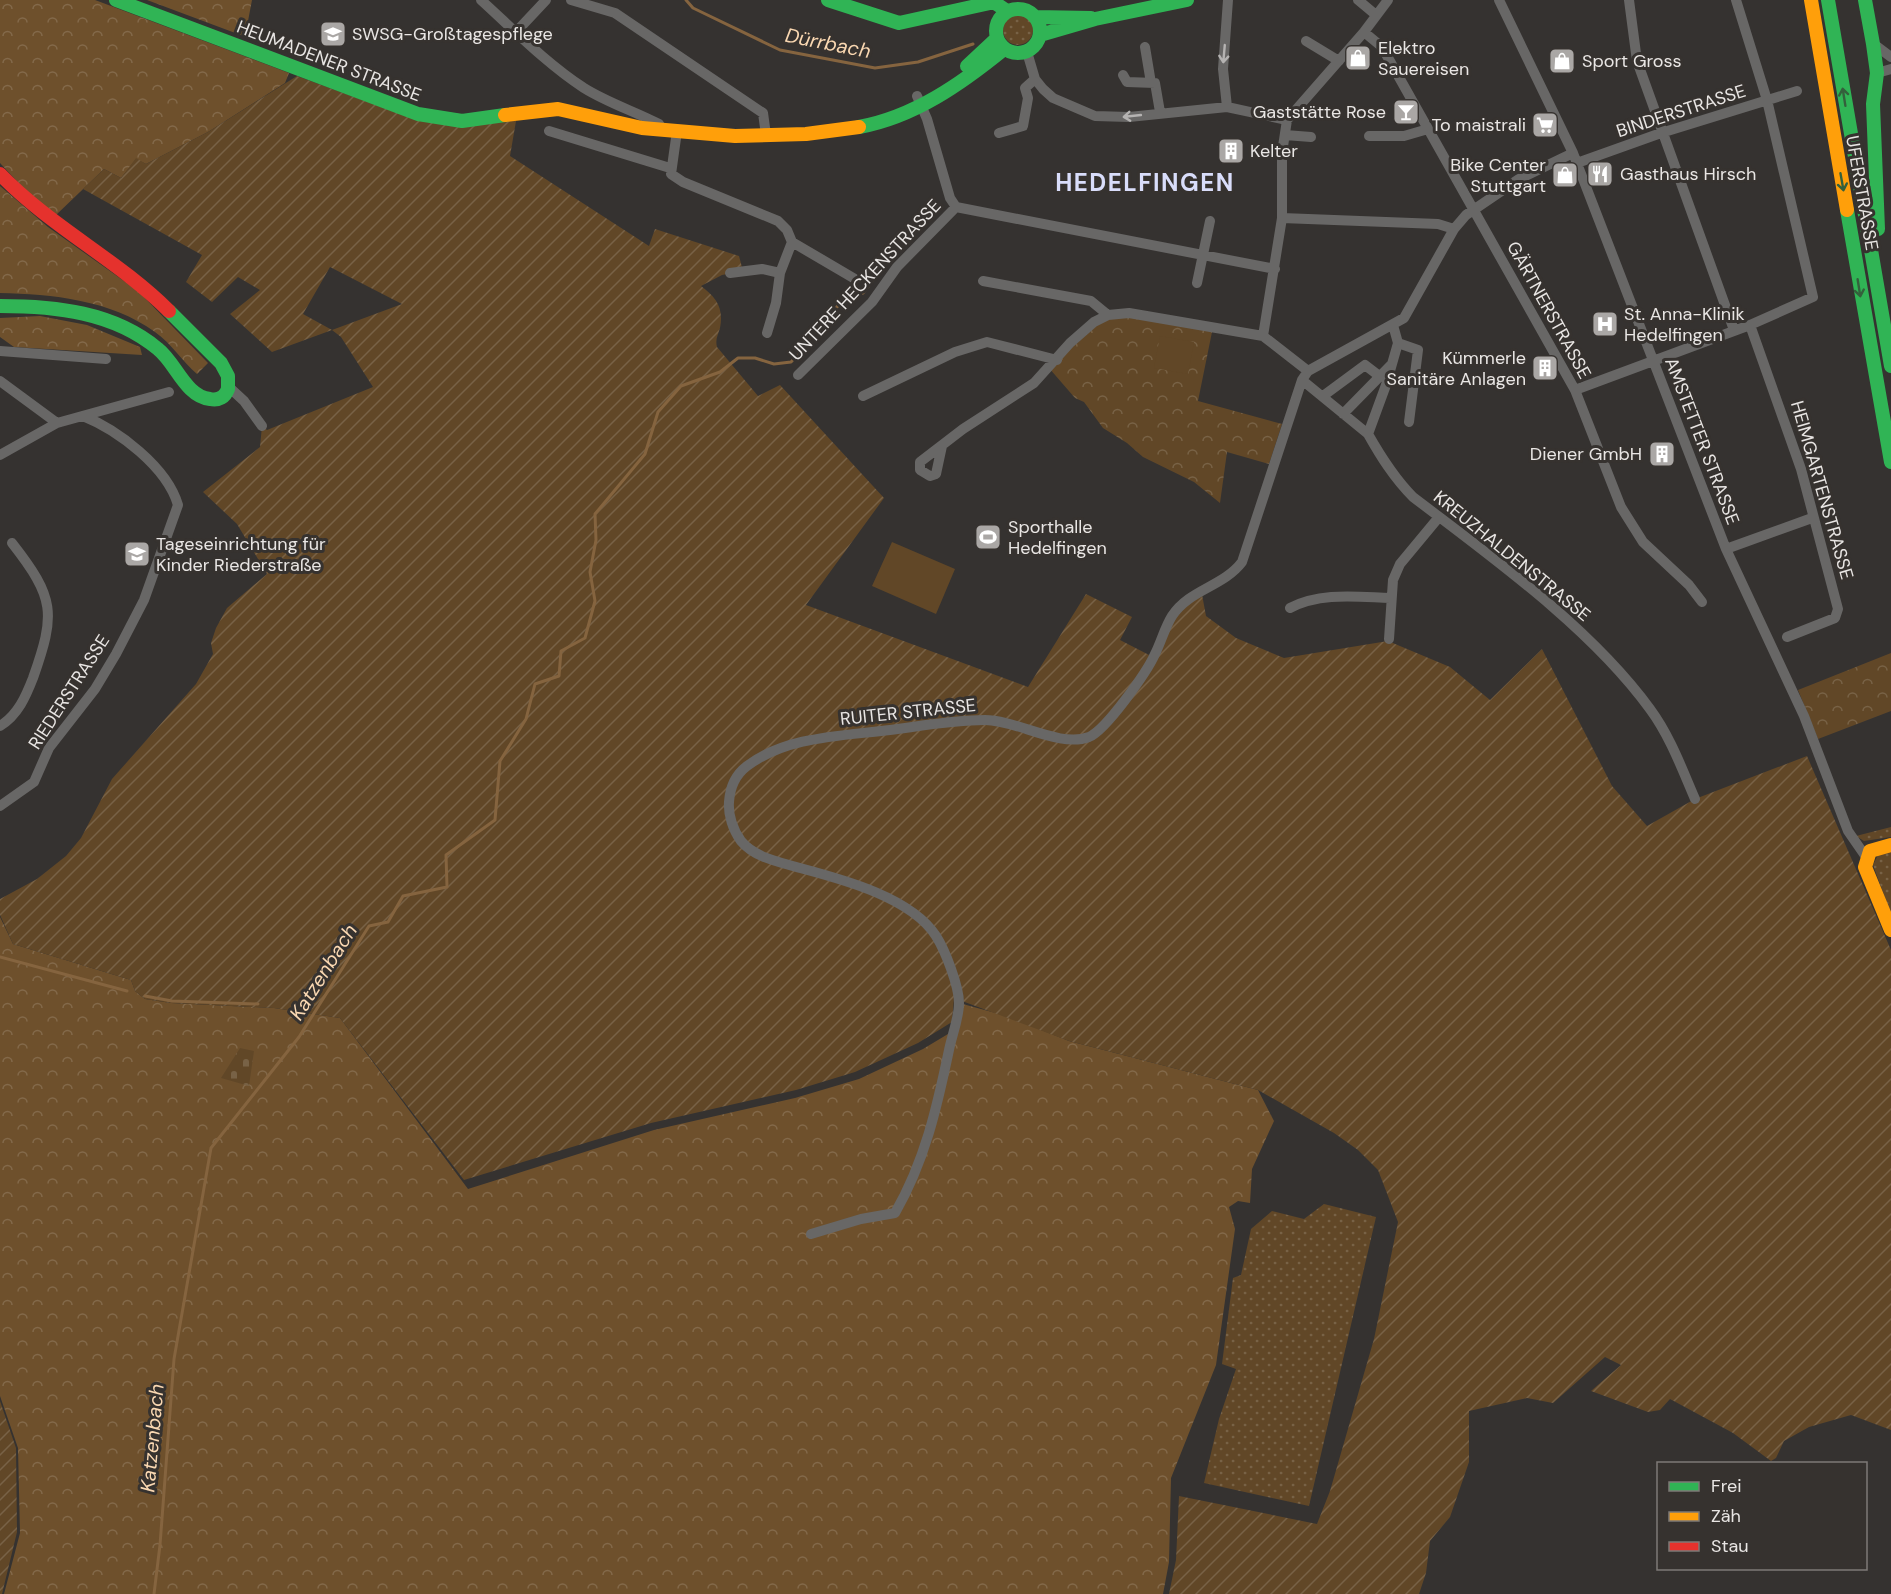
<svg xmlns="http://www.w3.org/2000/svg" width="1891" height="1594" viewBox="0 0 1891 1594" font-family="'DM Sans',sans-serif">
<defs>
<pattern id="grass-dots" width="8" height="8" patternUnits="userSpaceOnUse" patternTransform="scale(1.5)"><rect width="8" height="8" fill="#614727"/><path d="M2 2h.1M6 6h.1" fill="none" stroke="#786246" stroke-width="1.8" stroke-linecap="round"/></pattern>
<pattern id="forest-crowns" width="20" height="18" patternUnits="userSpaceOnUse" patternTransform="scale(1.5)"><rect width="20" height="18" fill="#6e502c"/><path d="M2 6a3 3 0 1 1 6 0M12 15a3 3 0 1 1 6 0" fill="none" stroke="#83694a"/></pattern>
<pattern id="cemetery-stones" width="16" height="16" patternUnits="userSpaceOnUse" patternTransform="scale(1.5)"><rect width="16" height="16" fill="#614727"/><path d="M2 7V4a2 2 0 0 1 4 0v3zM10 15v-3a2 2 0 0 1 4 0v3z" fill="#786246"/></pattern>
<pattern id="park-crowns" width="20" height="18" patternUnits="userSpaceOnUse" patternTransform="scale(1.5)"><rect width="20" height="18" fill="#614727"/><path d="M2 6a3 3 0 1 1 6 0M12 15a3 3 0 1 1 6 0" fill="none" stroke="#786246"/></pattern>
<pattern id="garden-furrows" width="10" height="10" patternUnits="userSpaceOnUse" patternTransform="scale(1.5)"><rect width="10" height="10" fill="#614727"/><path d="M-1 1l2-2M0 10L10 0M9 11l2-2" fill="none" stroke="#786246"/></pattern>
</defs>
<rect width="100%" height="100%" fill="#353230"/>
<path fill="url(#grass-dots)" d="M1003 30a15 15 0 1 1 30 0a15 15 0 1 1-30 0Z
M 1891,827 L 1891,837 L 1864,841 L 1856,836 Z
M 1891,850 L 1891,914 L 1873,865 L 1878,855 Z
M 1324,1204 L 1376,1217 L 1309,1506 L 1204,1483 L 1219,1419 L 1236,1369 L 1222,1364 L 1233,1278 L 1241,1275 L 1251,1229 L 1272,1211 L 1304,1219 Z"/>
<path fill="url(#forest-crowns)" d="M 0,0 L 95,0 L 289,73 L 285,83 L 208,132 L 146,164 L 136,159 L 121,178 L 104,169 L 56,215 L 27,192 L 0,163 Z
M 147,0 L 252,0 L 248,21 L 258,34 L 257,41 Z
M 0,186 L 48,227 L 138,291 L 208,363 L 197,374 C 182,361 172,344 155,332 C 111,300 52,294 0,293 Z
M 40,316 L 87,325 L 140,347 L 142,355 L 14,347 L 0,337 L 0,318 Z
M 0,917 L 13,944 L 131,980 L 135,991 L 145,999 L 171,1003 L 274,1008 L 340,1018 L 468,1189 L 654,1130 L 795,1098 L 859,1079 L 923,1049 L 953,1031 L 959,1003 L 1003,1015 L 1069,1041 L 1258,1090 L 1274,1121 L 1252,1169 L 1250,1203 L 1238,1201 L 1229,1207 L 1235,1229 L 1216,1365 L 1171,1478 L 1169,1562 L 1163,1594 L 4,1594 L 20,1533 L 18,1448 L 0,1396 Z"/>
<path fill="url(#cemetery-stones)" d="M 240,1048 L 254,1051 L 249,1086 L 221,1078 Z"/>
<path fill="url(#park-crowns)" d="M 1108,315 L 1213,327 L 1198,401 L 1282,424 L 1269,464 L 1227,452 L 1220,503 L 1194,482 L 1143,457 L 1127,443 L 1103,428 L 1084,402 L 1075,398 L 1049,368 Z
M 1891,653 L 1891,711 L 1818,739 L 1798,690 Z"/>
<path fill="url(#garden-furrows)" fill-rule="evenodd" d="M 297,76 L 368,102 L 516,121 L 510,156 L 649,246 L 655,229 L 739,256 L 743,271 L 722,275 L 701,286 C 716,297 724,308 720,328 C 718,335 715,339 717,347 L 758,396 L 780,385 L 884,498 L 806,605 L 1028,687 L 1086,594 L 1132,617 L 1120,640 L 1153,657 L 1171,618 L 1201,589 L 1206,616 L 1236,638 L 1284,658 L 1388,641 L 1450,667 L 1490,700 L 1542,649 L 1612,786 L 1647,826 L 1695,799 L 1807,756 L 1891,950 L 1891,1430 L 1851,1415 L 1809,1427 L 1784,1441 L 1776,1458 L 1771,1461 L 1733,1433 L 1670,1399 L 1660,1410 L 1648,1412 L 1591,1391 L 1621,1365 L 1605,1357 L 1553,1403 L 1527,1398 L 1469,1411 L 1469,1462 L 1450,1517 L 1430,1541 L 1426,1573 L 1419,1594 L 1169,1594 L 1176,1560 L 1179,1496 L 1317,1524 L 1330,1491 L 1374,1339 L 1398,1222 L 1378,1170 L 1358,1150 L 1334,1133 L 1258,1090 L 1069,1041 L 954,998 L 952,1022 L 918,1043 L 855,1072 L 796,1090 L 651,1123 L 464,1180 L 340,1018 L 274,1008 L 171,1003 L 145,999 L 135,991 L 131,980 L 13,944 L 0,915 L 0,899 L 37,879 L 66,856 L 81,838 L 112,779 L 196,684 L 213,654 L 211,643 L 216,628 L 227,608 L 267,574 L 237,524 L 203,492 L 260,447 L 262,426 L 267,430 L 373,387 L 341,337 L 332,330 L 272,352 L 230,314 L 260,290 L 238,277 L 212,302 L 186,282 L 202,255 L 83,189 L 104,169 L 121,178 L 136,158 L 146,164 L 208,132 ZM 330,267 L 402,304 L 332,330 L 303,314 Z
M 0,1401 L 16,1448 L 17,1532 L 2,1594 L 0,1594 Z"/>
<path fill="#614727" d="M 1160,336 L 1194,342 L 1188,374 L 1154,368 Z
M 892,542 L 955,569 L 936,614 L 872,586 Z"/>
<g fill="none" stroke-linecap="round" stroke-linejoin="round">
<path stroke="#85643f" stroke-width="3" d="M 686,0 L 693,8 L 780,50 L 875,68 L 918,62 L 973,44
M 0,957 L 127,991
M 145,996 L 172,1001 L 258,1004
M 154,1594 L 160,1545 L 174,1359 L 211,1148 L 299,1037 L 369,926 L 388,922 L 403,896 L 447,887 L 446,855 L 495,820 L 500,761 L 526,719 L 535,684 L 559,676 L 561,651 L 585,638 L 595,601 L 590,572 L 596,540 L 595,514 L 645,454 L 658,412 L 681,386 L 720,372 L 738,358 L 755,358 L 774,364 L 791,362 L 803,349 L 823,319 L 847,298 L 863,293 L 893,254 L 905,244 L 928,208 L 930,200"/>
<path stroke="#686766" stroke-width="10" d="M 481,0 C 514,30 546,63 584,88 C 608,103 634,111 659,124 L 662,129
M 571,0 L 615,13 L 763,113 L 766,135
M 1358,0 L 1376,15
M 1499,0 L 1573,153 L 1726,549 L 1804,716 L 1848,831 L 1866,857
M 1629,0 L 1637,61 L 1734,330
M 516,32 L 546,0
M 1364,32 L 1382,47 L 1575,390 L 1621,507 L 1643,542 L 1689,585 L 1702,602
M 1306,41 L 1339,61
M 1875,45 L 1891,57
M 1145,47 L 1151,83
M 1027,52 L 1035,79 L 1043,89 L 1053,98 L 1095,116 L 1129,117 L 1227,107 L 1287,120 L 1364,32 L 1388,0
M 1877,73 L 1891,69
M 1123,75 L 1127,82 L 1155,83 L 1160,112
M 917,96 L 927,119 L 950,198 L 956,207 L 1275,269
M 1227,107 L 1223,69 L 1228,0
M 1287,120 L 1282,153 L 1282,218 L 1263,336 L 1308,371
M 549,131 L 670,168
M 677,131 L 671,174 L 683,182 L 778,221 L 787,230 L 792,242 L 780,273 L 776,303 L 767,333
M 999,133 L 1023,126 L 1028,98 L 1025,88 L 1035,79
M 1285,135 L 1311,137
M 1369,136 L 1404,136 L 1428,129
M 1577,163 L 1661,133 L 1797,91
M 1282,218 L 1438,224 L 1454,229
M 792,242 L 855,279
M 730,273 L 762,269 L 780,273
M 983,281 L 1091,301 L 1108,315
M 1197,283 L 1210,221
M 1393,325 L 1398,343 L 1386,385 L 1368,434 C 1381,457 1394,478 1413,497 C 1493,558 1591,628 1650,709 C 1670,736 1682,769 1695,799
M 1750,325 L 1801,469 L 1838,609 L 1835,618 L 1787,637
M 1398,343 L 1418,350 L 1409,422
M 0,351 L 106,359
M 798,375 L 872,302 L 897,267 L 956,207
M 1302,380 L 1368,434
M 0,381 L 57,423
M 230,388 L 244,401 L 262,426
M 1575,390 L 1750,325 L 1813,297 L 1767,100 L 1736,0
M 863,396 L 955,352 L 987,342 L 1057,360
M 1323,396 L 1365,365 L 1378,375
M 1343,414 L 1391,365
M 942,446 L 936,474 L 930,476 L 920,470 L 920,462 L 963,429 L 1034,383 L 1070,343 L 1094,322 L 1108,315 L 1129,313 L 1263,336
M 0,455 L 57,423 L 169,392
M 1726,549 L 1812,518
M 1290,608 C 1321,592 1357,597 1390,598
M 1389,639 L 1393,580 L 1400,564 L 1439,517
M 0,726 C 18,715 26,696 33,678 C 56,613 55,598 12,543
M 0,806 L 34,782 L 49,748 L 95,689 L 116,654 L 144,600 L 178,505 C 167,467 118,430 83,416
M 811,1234 L 861,1219 L 895,1213 C 925,1161 937,1107 949,1050 C 952,1035 959,1018 959,1003 C 959,986 945,950 936,936 C 911,897 841,879 800,868 C 780,862 755,858 741,841 C 733,830 728,815 729,802 C 730,787 735,775 747,766 C 787,736 843,736 890,730 C 921,726 953,720 985,720 C 1017,720 1059,748 1089,737 C 1106,730 1147,672 1155,654 C 1161,642 1165,627 1172,616 C 1190,589 1223,587 1242,562 L 1302,380 L 1308,371 L 1404,318 L 1454,229 L 1466,215 L 1519,179 L 1573,153"/>
<path stroke="#30b455" stroke-width="14" d="M 116,0 L 418,114 L 462,121 L 505,115
M 828,0 L 899,23 L 990,3 L 995,3 L 1007,11
M 1828,0 L 1891,366
M 1865,0 L 1873,44
M996 31a22 22 0 1 1 44 0a22 22 0 1 1-44 0Z
M 1035,17 L 1091,18
M 1040,35 L 1095,19 L 1187,0
M 1873,44 L 1877,73 L 1873,104 L 1878,229
M 967,66 L 997,38
M 859,127 C 914,117 961,84 1004,49
M 1847,210 L 1891,462
M 0,306 C 55,306 114,312 158,349 C 176,363 185,396 210,399 C 219,401 225,397 228,389 L 228,376 L 221,363 L 169,311"/>
<path stroke="#ff9f0a" stroke-width="14" d="M 1811,0 L 1847,210
M 505,115 L 558,109 L 642,128 L 735,136 L 806,134 L 859,127
M 1891,845 L 1870,851 L 1865,867 L 1891,930"/>
<path stroke="#e5322d" stroke-width="14" d="M 0,174 C 51,227 118,260 169,311"/>
</g>
<defs><path id="oneway-shaft" d="M-6 0H5M1.5-3L5.5 0L1.5 3" fill="none" stroke-width="1.6" stroke-linecap="round" stroke-linejoin="round" transform="scale(1.5)"/></defs>
<g stroke="#b5b3b2">
<use href="#oneway-shaft" transform="translate(1224 54) rotate(95)"/>
<use href="#oneway-shaft" transform="translate(1132 116) rotate(174)"/>
</g>
<g stroke="#34603c">
<use href="#oneway-shaft" transform="translate(1844 97) rotate(-99)"/>
<use href="#oneway-shaft" transform="translate(1842 182) rotate(80)"/>
<use href="#oneway-shaft" transform="translate(1859 288) rotate(81)"/>
</g>
<defs>
<symbol id="school-square" viewBox="-11 -11 22 22"><rect x="-9" y="-9" width="18" height="18" rx="4" fill="#aaa7a5" stroke="#36322f"/><path d="M0-5L7-2L0 1L-7-2ZM-4 1L0 2.5L4 1V4Q0 6-4 4Z" fill="#fff"/></symbol>
<symbol id="shop-square" viewBox="-11 -11 22 22"><rect x="-9" y="-9" width="18" height="18" rx="4" fill="#aaa7a5" stroke="#36322f"/><path d="M-5-2.5h2.3a2.7 3.5 0 0 1 5.4 0H5L5.5 6h-11ZM-1.5-2.5h3a1.5 2.3 0 0 0-3 0Z" fill="#fff"/></symbol>
<symbol id="bar-square" viewBox="-11 -11 22 22"><rect x="-9" y="-9" width="18" height="18" rx="4" fill="#aaa7a5" stroke="#36322f"/><path d="M-6-5H6L.8 .8V4.5H3.5V6h-7V4.5H-.8V.8Z" fill="#fff"/></symbol>
<symbol id="supermarket-square" viewBox="-11 -11 22 22"><rect x="-9" y="-9" width="18" height="18" rx="4" fill="#aaa7a5" stroke="#36322f"/><path d="M-6-5.5h2.5l.6 2H6L4.5 2H-2.5L-4.4-4H-6ZM-1.5 3.2a1.3 1.3 0 1 0 .1 0ZM3 3.2a1.3 1.3 0 1 0 .1 0Z" fill="#fff"/></symbol>
<symbol id="building-square" viewBox="-11 -11 22 22"><rect x="-9" y="-9" width="18" height="18" rx="4" fill="#aaa7a5" stroke="#36322f"/><path d="M-4-6H4V6H1V3H-1V6H-4ZM-2.5-4.3h1.7v1.8h-1.7ZM.8-4.3h1.7v1.8H.8ZM-2.5-1h1.7V.8h-1.7ZM.8-1h1.7V.8H.8Z" fill="#fff"/></symbol>
<symbol id="restaurant-square" viewBox="-11 -11 22 22"><rect x="-9" y="-9" width="18" height="18" rx="4" fill="#aaa7a5" stroke="#36322f"/><path d="M-5-6h1v4h1v-4h1v4h1v-4h1v5L-1.5 .5V6h-2V.5L-5-1ZM5-6V6H3V1.5H1.5Q1.5-4 5-6Z" fill="#fff"/></symbol>
<symbol id="hospital-square" viewBox="-11 -11 22 22"><rect x="-9" y="-9" width="18" height="18" rx="4" fill="#aaa7a5" stroke="#36322f"/><path d="M-5-5h3v3.5h4V-5h3V5h-3V1.5h-4V5h-3Z" fill="#fff"/></symbol>
<symbol id="stadium-square" viewBox="-11 -11 22 22"><rect x="-9" y="-9" width="18" height="18" rx="4" fill="#aaa7a5" stroke="#36322f"/><path d="M0-5a6.5 5 0 1 0 0 10a6.5 5 0 1 0 0-10ZM-3.5-1.8h7v3.6h-7Z" fill="#fff"/></symbol>
</defs>
<g fill-rule="evenodd">
<use href="#school-square" x="318" y="19" width="30" height="30"/>
<use href="#shop-square" x="1343" y="43" width="30" height="30"/>
<use href="#shop-square" x="1547" y="46" width="30" height="30"/>
<use href="#bar-square" x="1391" y="97" width="30" height="30"/>
<use href="#supermarket-square" x="1530" y="110" width="30" height="30"/>
<use href="#building-square" x="1216" y="136" width="30" height="30"/>
<use href="#restaurant-square" x="1585" y="159" width="30" height="30"/>
<use href="#shop-square" x="1550" y="160" width="30" height="30"/>
<use href="#hospital-square" x="1590" y="309" width="30" height="30"/>
<use href="#building-square" x="1530" y="353" width="30" height="30"/>
<use href="#building-square" x="1647" y="439" width="30" height="30"/>
<use href="#stadium-square" x="973" y="522" width="30" height="30"/>
<use href="#school-square" x="122" y="539" width="30" height="30"/>
</g>
<g text-anchor="middle" dominant-baseline="central" stroke-width="6" stroke-linejoin="round" paint-order="stroke">
<g font-size="18" fill="#e9e6e4" stroke="#36322f" text-anchor="start">
<text x="352" y="34">SWSG-Großtagespflege</text>
<text x="1378" y="48">Elektro<tspan x="1378" dy="21">Sauereisen</tspan></text>
<text x="1582" y="61">Sport Gross</text>
<text x="1386" y="112" text-anchor="end">Gaststätte Rose</text>
<text x="1526" y="125" text-anchor="end">To maistrali</text>
<text x="1250" y="151">Kelter</text>
<text x="1546" y="165" text-anchor="end">Bike Center<tspan x="1546" dy="21">Stuttgart</tspan></text>
<text x="1620" y="174">Gasthaus Hirsch</text>
<text x="1624" y="314">St. Anna-Klinik<tspan x="1624" dy="21">Hedelfingen</tspan></text>
<text x="1526" y="358" text-anchor="end">Kümmerle<tspan x="1526" dy="21">Sanitäre Anlagen</tspan></text>
<text x="1642" y="454" text-anchor="end">Diener GmbH</text>
<text x="1008" y="527">Sporthalle<tspan x="1008" dy="21">Hedelfingen</tspan></text>
<text x="156" y="544">Tageseinrichtung für<tspan x="156" dy="21">Kinder Riederstraße</tspan></text>
</g>
<g font-size="18" fill="#e9e6e4" stroke="#36322f">
<text transform="translate(329 61) rotate(21)">HEUMADENER STRASSE</text>
<text transform="translate(1681 111) rotate(-18)">BINDERSTRASSE</text>
<text transform="translate(1862 193) rotate(80)">UFERSTRASSE</text>
<text transform="translate(865 280) rotate(-47)">UNTERE HECKENSTRASSE</text>
<text transform="translate(1549 310) rotate(61)">GÄRTNERSTRASSE</text>
<text transform="translate(1702 441) rotate(69)">AMSTETTER STRASSE</text>
<text transform="translate(1822 490) rotate(74)">HEIMGARTENSTRASSE</text>
<text transform="translate(1512 556) rotate(39)">KREUZHALDENSTRASSE</text>
<text transform="translate(69 692) rotate(-57)">RIEDERSTRASSE</text>
<text transform="translate(908 712) rotate(-6)">RUITER STRASSE</text>
</g>
<g font-size="20" font-style="italic" fill="#fad8b2" stroke="#36322f">
<text transform="translate(828 43) rotate(11)">Dürrbach</text>
<text transform="translate(323 972) rotate(-58)">Katzenbach</text>
<text transform="translate(152 1438) rotate(-85)">Katzenbach</text>
</g>
<g font-size="24" font-weight="bold" letter-spacing="1.5" fill="#d9ddfa" stroke="#36322f">
<text x="1145" y="182">HEDELFINGEN</text>
</g>
</g>
<rect x="1657" y="1462" width="210" height="108" fill="#36322f" stroke="#7e7a77" stroke-width="1.5"/>
<rect x="1669" y="1482" width="30" height="9" fill="#30b455" stroke="#7e7a77" stroke-width="1.5"/>
<text x="1711" y="1492" font-size="18" fill="#e9e6e4">Frei</text>
<rect x="1669" y="1512" width="30" height="9" fill="#ff9f0a" stroke="#7e7a77" stroke-width="1.5"/>
<text x="1711" y="1522" font-size="18" fill="#e9e6e4">Zäh</text>
<rect x="1669" y="1542" width="30" height="9" fill="#e5322d" stroke="#7e7a77" stroke-width="1.5"/>
<text x="1711" y="1552" font-size="18" fill="#e9e6e4">Stau</text>
</svg>
